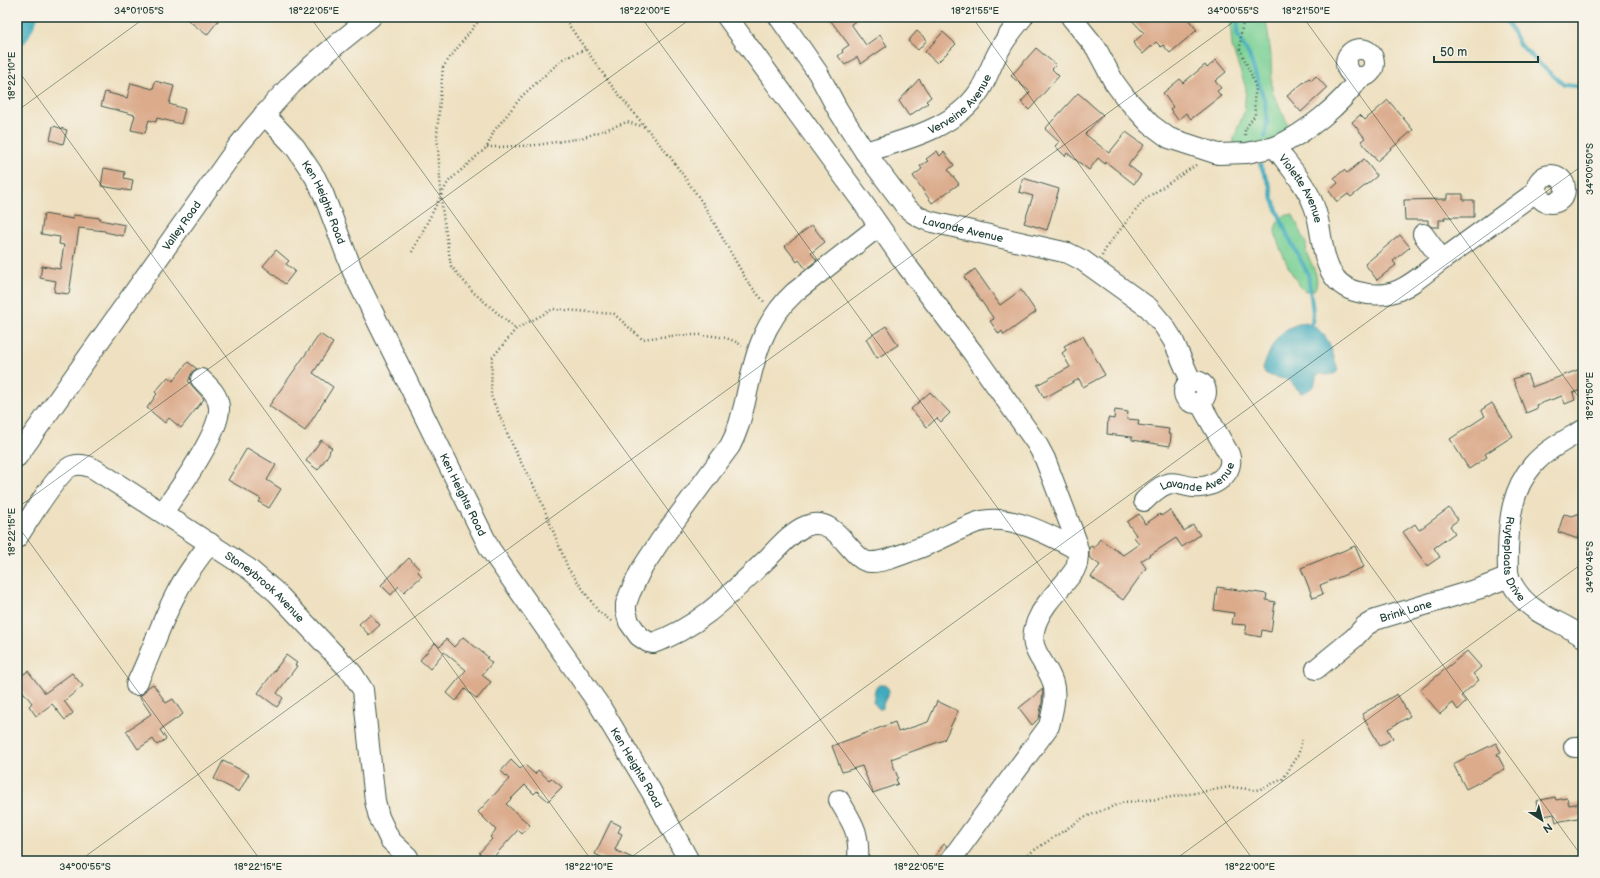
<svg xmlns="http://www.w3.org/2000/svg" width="1600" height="878" viewBox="0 0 1600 878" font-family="'Balsamiq Sans',sans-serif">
<rect width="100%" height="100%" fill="#f7f3e8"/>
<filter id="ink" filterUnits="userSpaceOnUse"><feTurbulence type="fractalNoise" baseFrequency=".025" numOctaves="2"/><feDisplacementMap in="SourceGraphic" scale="8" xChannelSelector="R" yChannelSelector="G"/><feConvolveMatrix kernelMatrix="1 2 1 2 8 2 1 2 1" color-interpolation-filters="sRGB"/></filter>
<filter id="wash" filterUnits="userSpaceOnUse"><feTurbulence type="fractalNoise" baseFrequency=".012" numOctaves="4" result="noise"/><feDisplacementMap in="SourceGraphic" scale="16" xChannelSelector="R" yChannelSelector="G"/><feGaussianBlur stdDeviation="0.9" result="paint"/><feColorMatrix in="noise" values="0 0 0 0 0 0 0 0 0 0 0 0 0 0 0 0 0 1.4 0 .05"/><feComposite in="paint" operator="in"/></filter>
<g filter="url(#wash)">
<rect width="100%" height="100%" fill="#eee0c0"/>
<path fill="#79d094" stroke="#4c8664" d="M 1230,17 L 1263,17 L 1267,25 L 1271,56 L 1272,91 L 1294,137 L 1233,154 L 1234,137 L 1244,112 L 1246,88 L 1232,47 Z
M 1285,215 L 1293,215 C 1297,224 1303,235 1306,244 C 1307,247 1306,251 1307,254 C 1311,264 1322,279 1314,290 L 1305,291 C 1295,285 1275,241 1275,230 C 1276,223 1280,219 1285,215 Z"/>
<path fill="#3fabbd" stroke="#2f7478" d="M 1306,322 C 1330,333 1331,348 1338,371 C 1333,376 1326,375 1319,374 L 1316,377 C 1316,386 1310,391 1301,393 L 1289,380 L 1271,376 L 1265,373 L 1263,368 C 1273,343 1277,328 1306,322 Z
M 880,685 L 885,685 L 888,688 L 889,692 L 884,702 L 882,709 L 879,709 L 873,702 L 875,689 Z"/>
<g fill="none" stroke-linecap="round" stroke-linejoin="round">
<path stroke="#3fabbd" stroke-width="4" d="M 1238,17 L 1237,34 L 1249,55 L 1265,102 L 1267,122 L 1265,137
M 1505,17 L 1519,44 L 1542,66 L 1564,85 L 1583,87
M 1260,165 L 1270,186 L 1273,200 L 1287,234 L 1308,274 L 1313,312 L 1312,325"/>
<path stroke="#3fabbd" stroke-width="25" d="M 17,33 L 25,17"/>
</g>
<g id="blocks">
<path fill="#dbab8c" d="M 184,17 L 221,17 L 207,35 Z
M 828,17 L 862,17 L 851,24 L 866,45 L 880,35 L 887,46 L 861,64 L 857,57 L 845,65 L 838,56 L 843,52 L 842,50 L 849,45 Z
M 1129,17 L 1186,17 L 1197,30 L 1170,53 L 1163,45 L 1161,47 L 1156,42 L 1143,54 L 1133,43 L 1144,33 Z
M 917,31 L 927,40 L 918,50 L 908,41 Z
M 943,32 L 956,44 L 937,63 L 925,52 Z
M 1036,48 L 1056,65 L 1052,69 L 1059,76 L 1029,110 L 1021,102 L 1030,92 L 1011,76 Z
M 1216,60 L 1226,72 L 1215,81 L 1221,88 L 1217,91 L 1221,96 L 1191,119 L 1186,113 L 1178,120 L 1170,109 L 1173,107 L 1163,93 L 1180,79 L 1183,83 L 1205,65 L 1207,68 Z
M 1316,76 L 1327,88 L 1301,112 L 1287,96 L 1309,78 L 1312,80 Z
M 919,79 L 931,97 L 926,101 L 928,103 L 909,116 L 899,101 Z
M 155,81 L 174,86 L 169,104 L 185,109 L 181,124 L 157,118 L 156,122 L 149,120 L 145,133 L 131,130 L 135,115 L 101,106 L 105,92 L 127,98 L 131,83 L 153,89 Z
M 1078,93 L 1103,115 L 1085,134 L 1109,153 L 1126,132 L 1144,145 L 1128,165 L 1141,175 L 1134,184 L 1106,162 L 1105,164 L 1098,158 L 1089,170 L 1067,153 L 1065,156 L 1055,146 L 1059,142 L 1045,129 Z
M 1388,100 L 1413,130 L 1377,161 L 1361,141 L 1365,138 L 1352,122 L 1360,115 L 1365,120 Z
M 53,126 L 67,130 L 63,144 L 50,140 Z
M 937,151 L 940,156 L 944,152 L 954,165 L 948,170 L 959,184 L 932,203 L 913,176 L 922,169 L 920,166 L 928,161 L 926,159 Z
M 1364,159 L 1377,176 L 1351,197 L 1348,194 L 1337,202 L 1329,191 L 1338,183 L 1334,178 L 1344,170 L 1347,173 Z
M 104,168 L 125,172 L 124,178 L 133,180 L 131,191 L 101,186 Z
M 1023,178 L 1059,189 L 1047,230 L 1024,223 L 1033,196 L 1019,192 Z
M 1447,194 L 1463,194 L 1463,200 L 1474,200 L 1474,217 L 1444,217 L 1445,220 L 1439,220 L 1439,227 L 1432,227 L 1428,224 L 1428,220 L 1405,220 L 1404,200 L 1447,199 Z
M 44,214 L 73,219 L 73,215 L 101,218 L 100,220 L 125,225 L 123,236 L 105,232 L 105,231 L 79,228 L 69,294 L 54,292 L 56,281 L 40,278 L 42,266 L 60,269 L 64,245 L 59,244 L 60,237 L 41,234 Z
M 812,225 L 825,242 L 811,253 L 817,260 L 806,269 L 799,260 L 797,262 L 785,246 Z
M 1400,235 L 1410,247 L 1393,261 L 1396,265 L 1377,280 L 1365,264 Z
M 276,250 L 289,261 L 286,264 L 295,271 L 285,284 L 263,266 Z
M 975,269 L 1000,305 L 1021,290 L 1036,312 L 1004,335 L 1002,331 L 999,334 L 990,321 L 994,319 L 964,277 Z
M 886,326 L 898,345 L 877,358 L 866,339 Z
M 320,334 L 333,343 L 313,373 L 333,387 L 305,431 L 269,406 Z
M 1083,336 L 1105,375 L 1083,387 L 1079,379 L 1044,398 L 1037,385 L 1070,367 L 1062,353 L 1066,350 L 1064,346 Z
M 188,362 L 197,369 L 193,371 L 188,381 L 204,399 L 181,428 L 169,418 L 165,423 L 147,408 L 157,394 L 155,392 L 168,377 L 173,381 Z
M 1583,368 L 1583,389 L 1573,393 L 1575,400 L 1565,404 L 1562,396 L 1536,405 L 1538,408 L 1526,413 L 1513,379 L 1527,374 L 1532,387 Z
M 930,392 L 950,413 L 941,422 L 937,418 L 927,427 L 911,409 Z
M 1492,403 L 1513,436 L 1485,454 L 1487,457 L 1469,469 L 1450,439 L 1485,416 L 1481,410 Z
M 1115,410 L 1128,412 L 1127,419 L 1139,420 L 1138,425 L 1169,429 L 1168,434 L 1171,434 L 1170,446 L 1132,440 L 1132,437 L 1107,434 L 1108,418 L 1114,419 Z
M 321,440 L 332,448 L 329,451 L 330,452 L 318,470 L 306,461 Z
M 247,448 L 276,465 L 267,480 L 281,489 L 269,508 L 259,502 L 261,499 L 228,480 Z
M 1449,508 L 1458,520 L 1450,526 L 1455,533 L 1434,548 L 1440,557 L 1427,566 L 1403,532 L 1415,524 L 1419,530 Z
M 1170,510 L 1184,531 L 1193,525 L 1200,535 L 1182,547 L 1176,538 L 1141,561 L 1146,568 L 1123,600 L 1091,577 L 1100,565 L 1089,557 L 1089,548 L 1091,546 L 1094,548 L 1100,539 L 1123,555 L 1139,544 L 1134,537 L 1136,535 L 1127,522 L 1139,514 L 1145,524 L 1160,514 L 1161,516 Z
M 1583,512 L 1583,534 L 1580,533 L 1578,539 L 1558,532 L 1564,514 L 1572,516 Z
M 1355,546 L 1364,567 L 1320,585 L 1323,594 L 1313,598 L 1301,568 Z
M 409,558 L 420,570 L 418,572 L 422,576 L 404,592 L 399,586 L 391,595 L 381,585 Z
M 1217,587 L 1267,594 L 1266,600 L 1275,602 L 1271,632 L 1262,630 L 1261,637 L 1245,634 L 1247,625 L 1232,624 L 1234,613 L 1214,610 Z
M 370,614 L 380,625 L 369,635 L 359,624 Z
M 463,637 L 488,657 L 486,658 L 492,663 L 482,675 L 491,682 L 477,699 L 465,689 L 456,701 L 447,693 L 466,670 L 444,652 L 430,669 L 420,660 L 435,643 L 440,647 L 446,639 L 454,647 Z
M 1467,651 L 1481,667 L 1473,674 L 1479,680 L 1461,696 L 1466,702 L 1458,710 L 1453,703 L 1440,714 L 1420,690 Z
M 286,655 L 297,663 L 295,665 L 297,666 L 277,693 L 283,698 L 277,707 L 258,693 Z
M 28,671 L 45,693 L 72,673 L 83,686 L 64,701 L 73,713 L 65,720 L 52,704 L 36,716 L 29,706 L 32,703 L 17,684 L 17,679 Z
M 153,684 L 166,703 L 173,699 L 183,714 L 160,730 L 166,739 L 157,745 L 153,739 L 138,749 L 126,731 L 151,714 L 139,696 L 143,694 L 147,688 Z
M 1043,689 L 1042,703 L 1039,718 L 1032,725 L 1019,708 Z
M 1397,694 L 1410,716 L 1388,729 L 1393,738 L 1380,746 L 1362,714 Z
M 937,701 L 958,711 L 944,740 L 891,759 L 898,778 L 896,779 L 898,784 L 873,793 L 862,766 L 842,772 L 832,746 L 895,722 L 898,732 L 928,722 Z
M 1496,743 L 1501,752 L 1497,754 L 1505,769 L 1466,789 L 1453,764 Z
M 511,760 L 520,769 L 525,765 L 535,774 L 538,770 L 549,780 L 551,778 L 562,787 L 548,801 L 537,791 L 534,794 L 525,785 L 506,804 L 530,825 L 522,834 L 518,830 L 490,861 L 488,861 L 479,853 L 492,839 L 490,837 L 496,830 L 478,812 L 509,779 L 501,771 Z
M 223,761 L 249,774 L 239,792 L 214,779 Z
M 1555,797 L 1556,800 L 1567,798 L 1569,805 L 1582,803 L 1583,817 L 1556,822 L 1554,814 L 1539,817 L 1536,801 Z
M 611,821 L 621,826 L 618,832 L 622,834 L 615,850 L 639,861 L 609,861 L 595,854 Z
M 944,844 L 947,846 L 941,855 L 939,861 L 931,861 Z"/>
</g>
</g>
<g filter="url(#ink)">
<use href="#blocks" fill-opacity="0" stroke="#3e5549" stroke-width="1"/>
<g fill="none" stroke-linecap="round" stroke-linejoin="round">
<defs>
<g id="minor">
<path d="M 727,17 L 861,200 L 907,266 L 973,353 L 1037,444 L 1045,459 L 1076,540 L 1078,555 L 1077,564 L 1074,571 C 1062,588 1045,601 1037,621 C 1025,651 1045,658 1053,683 C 1057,697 1052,713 1049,726 L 950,861"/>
<path id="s1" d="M 779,17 L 818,73 L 838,110 L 865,152 L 906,207 C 914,215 921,219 932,222 L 1068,253 L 1082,260 L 1149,308 L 1164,326 L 1173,340 L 1191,381"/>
<path id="s2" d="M 1071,17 L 1096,48 L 1114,82 L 1125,97 L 1150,124 L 1169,138 L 1218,154 L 1247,153 L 1275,147 C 1288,165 1306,184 1314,206 C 1322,226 1320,248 1329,268 C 1335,281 1344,289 1358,292 C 1396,302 1413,282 1442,260 L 1423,234"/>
<circle cx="1360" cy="63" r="14"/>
<path id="s3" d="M 264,114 L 295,147 L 315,177 L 323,193 L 353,272 L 490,549 L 600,706 L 651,791 L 689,861"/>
<path d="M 1275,147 C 1306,133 1341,105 1360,77"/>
<path id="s4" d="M 865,152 C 905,140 956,128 980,90 C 988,77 992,62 1000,49 C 1006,37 1015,27 1023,17"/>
<circle cx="1551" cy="189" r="14"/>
<path d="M 879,226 L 795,292 C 762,322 754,359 745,402 C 741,418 738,431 730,446 L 660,541 L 641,570 L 630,593 L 626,604 L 626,611 L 629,622 L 639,636 L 648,642 L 653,643 C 700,627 732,592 767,559 C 778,548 791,532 806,526 C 837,513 851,562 870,562 C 882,563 903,554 914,550 C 935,543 954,531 975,523 C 1007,511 1050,535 1078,550"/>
<path d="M 1442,260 L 1537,191"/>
<circle cx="1195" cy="392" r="11"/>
<path id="s5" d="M 1583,430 C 1566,440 1547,449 1533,465 C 1512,489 1509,519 1508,550 C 1508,558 1507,570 1509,577 C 1512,585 1517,592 1522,598 C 1539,617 1563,622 1583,637"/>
<path id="s6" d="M 17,457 L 238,146 C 255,125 272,105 291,85 C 316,60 344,39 371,17"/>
<path id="s7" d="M 1144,501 C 1151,494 1158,487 1167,484 C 1177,481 1185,487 1195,487 C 1213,489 1236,473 1229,454 L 1200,403"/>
<path d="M 163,512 C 178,491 221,432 219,407 C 218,394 209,387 201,379"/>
<path id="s8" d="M 17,538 C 27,523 58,471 72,466 C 81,463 89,466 96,470 L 249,569 L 277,593 L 352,673 L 363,690 L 375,801 L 379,817 L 390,840 L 408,857"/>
<path id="s9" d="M 1316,669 L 1354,638 L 1365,626 L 1375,620 L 1481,588 L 1509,577"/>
<path d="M 136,685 C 151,655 161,621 177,592 C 186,574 198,559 210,543"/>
<path d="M 1574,747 L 1583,747"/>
<path d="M 839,800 C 853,824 860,832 858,861"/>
</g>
</defs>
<use href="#minor" stroke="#3e5549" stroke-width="22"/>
<path stroke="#3e5549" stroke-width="2.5" stroke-dasharray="1 3" stroke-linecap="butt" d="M 483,17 L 475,25 L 443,67 L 437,133 L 442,208 L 451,266 L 473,292 L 516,329
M 563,17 L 611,85 L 671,158 L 702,202 L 747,281 L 765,303
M 1244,17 L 1241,33 L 1240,49 L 1251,74 L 1256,89 L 1254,99 L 1255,115 L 1245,129 L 1245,137
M 487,147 L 499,147 L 537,145 L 582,138 L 627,122 L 645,127
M 412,252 L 448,182 L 487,147 L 494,131 L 523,95 L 563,59 L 586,49
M 1102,256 L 1107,246 L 1145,199 L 1196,165
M 611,621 L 598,611 L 568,568 L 539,496 L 516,453 L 491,396 L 492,358 L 516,329 L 553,309 L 614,314 L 642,339 C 666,336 723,329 742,346
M 1018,861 L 1083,818 L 1124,802 L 1160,799 L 1230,787 L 1258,790 L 1283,779 L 1298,756 L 1302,740"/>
<use href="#minor" stroke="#fff" stroke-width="20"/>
</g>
</g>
<path fill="none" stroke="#1f3d34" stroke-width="1" stroke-opacity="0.45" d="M 310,17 L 923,861M 641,17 L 1254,861M 972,17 L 1583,858M 1303,17 L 1583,403M 17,69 L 592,861M 17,111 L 146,17M 17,508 L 693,17M 17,525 L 261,861M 79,861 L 1240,17M 626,861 L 1583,165M 1173,861 L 1583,563"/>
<g text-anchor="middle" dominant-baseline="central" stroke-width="4" stroke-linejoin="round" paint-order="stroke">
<g font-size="11" fill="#1f3d34" stroke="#f7f3e8">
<text stroke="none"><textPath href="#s4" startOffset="109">Verveine Avenue</textPath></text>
<text stroke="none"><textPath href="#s2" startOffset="316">Violette Avenue</textPath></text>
<text stroke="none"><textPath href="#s3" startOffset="108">Ken Heights Road</textPath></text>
<text stroke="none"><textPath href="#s6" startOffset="284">Valley Road</textPath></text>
<text stroke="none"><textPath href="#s1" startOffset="291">Lavande Avenue</textPath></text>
<text stroke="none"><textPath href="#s7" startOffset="63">Lavande Avenue</textPath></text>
<text stroke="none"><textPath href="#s3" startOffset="432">Ken Heights Road</textPath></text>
<text stroke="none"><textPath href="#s5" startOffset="162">Ruyteplaats Drive</textPath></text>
<text stroke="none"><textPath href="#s8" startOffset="322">Stoneybrook Avenue</textPath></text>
<text stroke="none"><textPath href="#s9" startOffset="109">Brink Lane</textPath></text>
<text stroke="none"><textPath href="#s3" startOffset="756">Ken Heights Road</textPath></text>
</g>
</g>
<rect width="1600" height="878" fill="none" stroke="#f7f3e8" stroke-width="44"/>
<g transform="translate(1542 820) rotate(144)" stroke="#f7f3e8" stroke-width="3" paint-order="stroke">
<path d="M0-3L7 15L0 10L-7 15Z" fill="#1f3d34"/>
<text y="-6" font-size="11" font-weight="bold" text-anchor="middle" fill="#1f3d34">N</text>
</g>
<path d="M1434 56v6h104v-6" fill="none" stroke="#1f3d34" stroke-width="2"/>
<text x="1440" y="56" font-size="12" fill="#1f3d34" stroke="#f7f3e8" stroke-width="3" paint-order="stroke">50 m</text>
<rect x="22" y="22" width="1556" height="834" fill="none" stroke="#1f3d34" stroke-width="1.5"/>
<g font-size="10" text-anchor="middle" fill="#1f3d34">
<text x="139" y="14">34°01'05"S</text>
<text x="314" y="14">18°22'05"E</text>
<text x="645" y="14">18°22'00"E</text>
<text x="975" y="14">18°21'55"E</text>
<text x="1233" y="14">34°00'55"S</text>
<text x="1306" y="14">18°21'50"E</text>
<text transform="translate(11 76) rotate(-90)" y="4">18°22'10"E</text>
<text transform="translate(1589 169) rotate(-90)" y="4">34°00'50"S</text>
<text transform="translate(1589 396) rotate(-90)" y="4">18°21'50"E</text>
<text transform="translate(11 532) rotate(-90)" y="4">18°22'15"E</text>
<text transform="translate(1589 567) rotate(-90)" y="4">34°00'45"S</text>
<text x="85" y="870">34°00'55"S</text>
<text x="258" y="870">18°22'15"E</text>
<text x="589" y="870">18°22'10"E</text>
<text x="919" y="870">18°22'05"E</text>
<text x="1250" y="870">18°22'00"E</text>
</g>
</svg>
